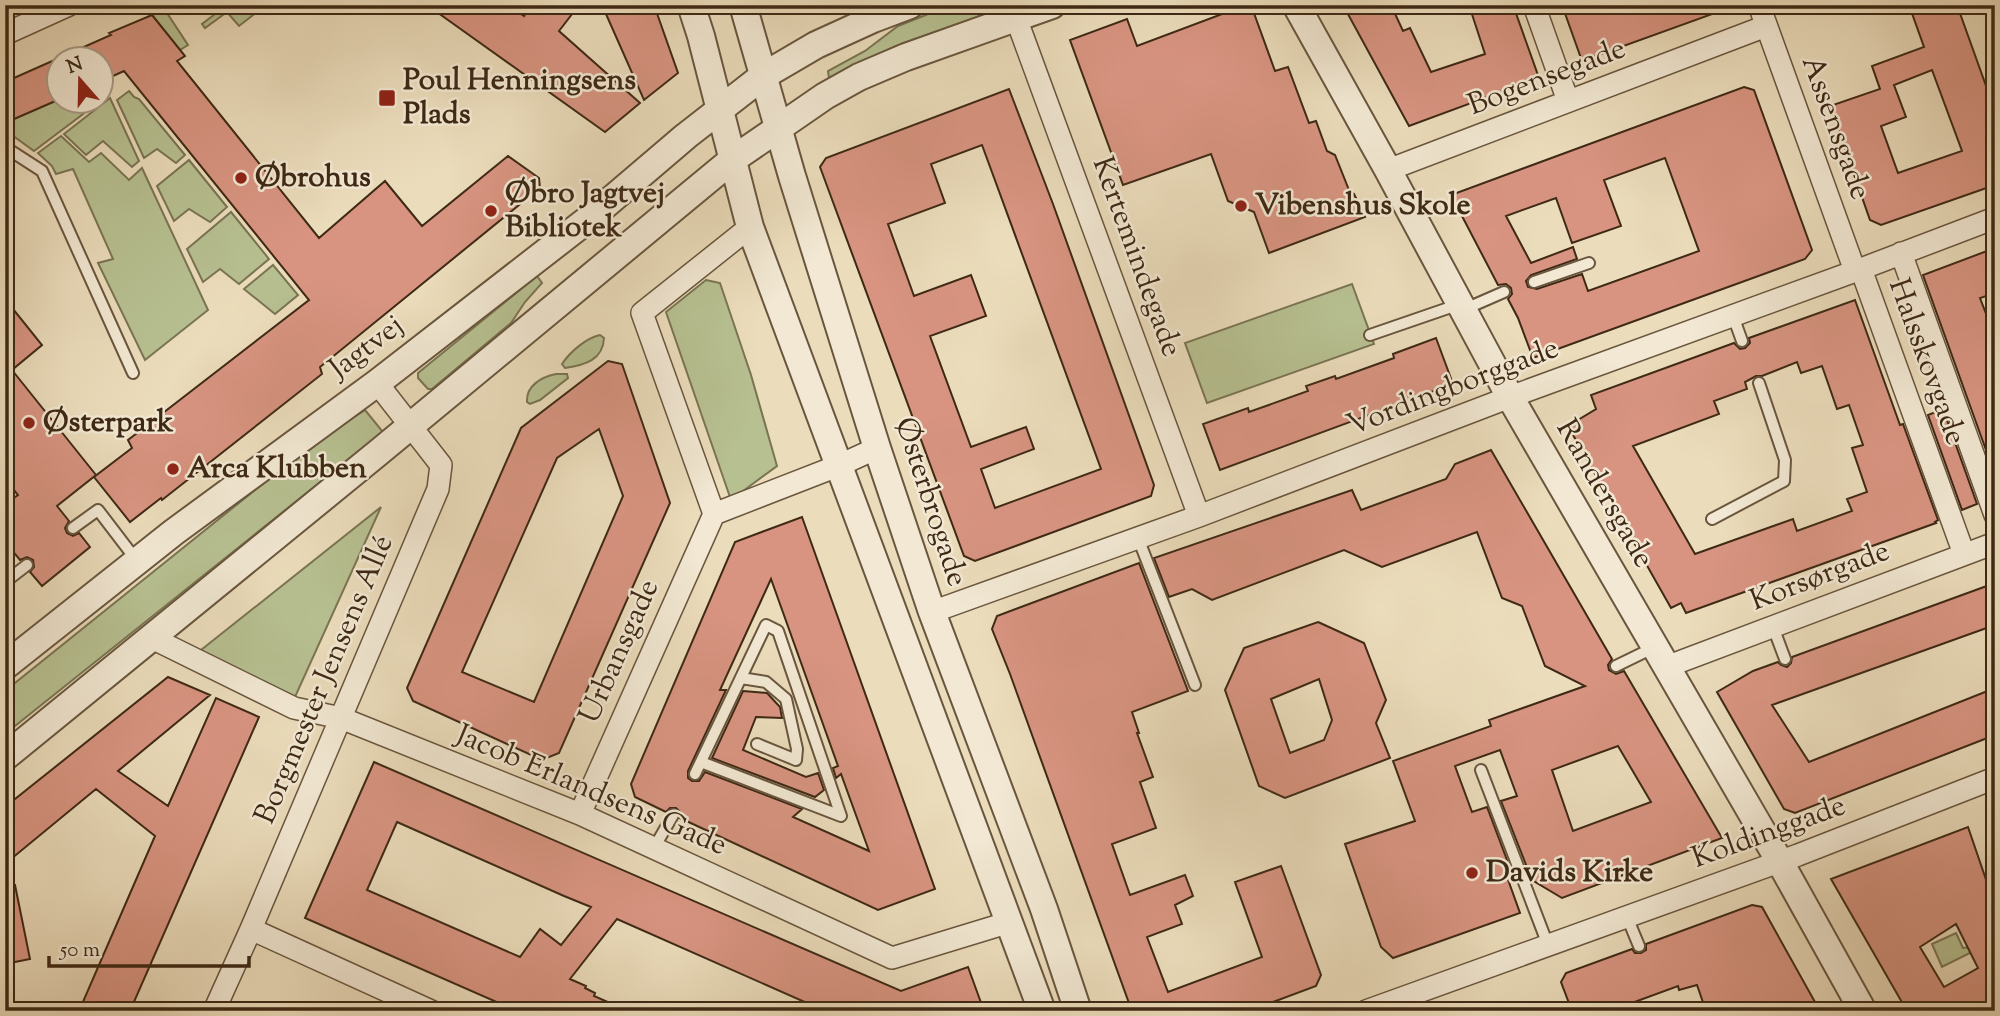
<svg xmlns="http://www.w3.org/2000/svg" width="2000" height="1016" viewBox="0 0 2000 1016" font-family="'Sorts Mill Goudy',serif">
<rect width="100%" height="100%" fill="#ebdcbb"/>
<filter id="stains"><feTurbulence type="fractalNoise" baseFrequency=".00286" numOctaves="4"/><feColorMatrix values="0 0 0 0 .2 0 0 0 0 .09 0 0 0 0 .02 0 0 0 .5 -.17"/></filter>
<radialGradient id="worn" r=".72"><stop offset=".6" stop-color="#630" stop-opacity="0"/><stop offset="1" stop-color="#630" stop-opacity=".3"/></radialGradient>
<path fill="#b7c091" stroke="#7a7453" stroke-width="2" d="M 227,5 L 252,7 L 253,5 L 266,5 L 239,26 L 227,12 L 205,28 L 202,24 Z
M 951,5 L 1011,5 L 896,46 L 829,78 L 828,71 L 865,51 L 898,26 Z
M 165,10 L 188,45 L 180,50 L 152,15 Z
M 129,91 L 134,97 L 139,99 L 185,155 L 176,163 L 157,149 L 144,158 L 117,100 Z
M 110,98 L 139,161 L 132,167 L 103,141 L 86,155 L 64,134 Z
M 59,99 L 60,102 L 99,102 L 34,151 L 5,130 L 5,123 Z
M 61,136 L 89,162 L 101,153 L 129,180 L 142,168 L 208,310 L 145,360 L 98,263 L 113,259 L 73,169 L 56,174 L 52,166 L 38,153 Z
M 189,160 L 227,207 L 210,222 L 189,209 L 174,221 L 157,186 Z
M 231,212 L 269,259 L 239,284 L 220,269 L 203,282 L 187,249 Z
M 273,265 L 298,295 L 275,314 L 244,289 Z
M 537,276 L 542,283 L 525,302 L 511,323 L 432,389 L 428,389 L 418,378 L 418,373 Z
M 706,280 L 720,283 L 751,375 L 777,466 L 731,500 L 666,312 Z
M 1352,284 L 1374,344 L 1207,403 L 1185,343 Z
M 600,335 L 604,338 C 603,360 585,365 565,368 L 562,364 C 570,352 586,338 600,335 Z
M 556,374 L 567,374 L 568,378 L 540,400 L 530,404 L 527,402 C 526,386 541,377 556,374 Z
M 365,410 L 383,432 L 5,734 L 5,691 L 311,445 Z
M 381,507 L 295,697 L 196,654 Z
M 1956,933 L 1963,948 L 1971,947 L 1972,952 L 1942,967 L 1932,944 Z"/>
<path fill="#d89481" stroke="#3e2915" stroke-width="2" fill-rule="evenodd" d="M 427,5 L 508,5 L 524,16 L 530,5 L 579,5 L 559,31 L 640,103 L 605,132 Z
M 602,5 L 654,5 L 678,73 L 644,100 Z
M 1246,5 L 1251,5 L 1275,71 L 1288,67 L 1309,123 L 1316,121 L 1327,151 L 1335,155 L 1349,190 L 1354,194 L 1365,217 L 1269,253 L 1254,212 L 1228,201 L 1211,154 L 1123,185 L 1070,40 L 1127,19 L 1137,46 Z
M 1343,5 L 1391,5 L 1403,31 L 1410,28 L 1431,72 L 1485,54 L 1469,5 L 1513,5 L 1539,78 L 1409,126 Z
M 1562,5 L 1728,5 L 1729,8 L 1582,61 Z
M 1909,5 L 1957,5 L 1995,111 L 1995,185 L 1881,225 L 1870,220 L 1830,106 L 1880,89 L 1872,66 L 1924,47 ZM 1932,70 L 1962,151 L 1898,173 L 1881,126 L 1906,117 L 1894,85 Z
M 152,15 L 185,56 L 177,61 L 319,238 L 385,181 L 422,226 L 508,156 L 539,178 L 540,188 L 320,367 L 322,374 L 162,500 L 161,498 L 130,522 L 94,477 L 132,448 L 128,440 L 309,300 L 124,71 L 102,81 L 102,60 L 60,60 L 60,99 L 5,123 L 5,82 L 111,35 L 109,33 Z
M 1744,87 L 1754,90 L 1812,250 L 1805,259 L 1533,358 L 1518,318 L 1508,299 L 1512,294 L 1511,288 L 1506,284 L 1498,285 L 1451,195 ZM 1665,158 L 1699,251 L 1588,291 L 1582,274 L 1537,289 L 1528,287 L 1526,281 L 1531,275 L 1577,259 L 1573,247 L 1531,263 L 1506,216 L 1556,198 L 1572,243 L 1621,226 L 1604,180 Z
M 1009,89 L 1053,204 L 1154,485 L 1151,496 L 975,561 L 964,556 L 820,167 L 826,158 ZM 982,145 L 1101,469 L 995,508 L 981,469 L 1034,449 L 1026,427 L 971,447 L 930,336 L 986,316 L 971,275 L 914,296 L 888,224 L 945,203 L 931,164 Z
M 1995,248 L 1995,293 L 1980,298 L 1995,337 L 1995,475 L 1923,275 Z
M 5,299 L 42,345 L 12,370 L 96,475 L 57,506 L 69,521 L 65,528 L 67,533 L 73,536 L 79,533 L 90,547 L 42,586 L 30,572 L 34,567 L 33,560 L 27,557 L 20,560 L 5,542 L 5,504 L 18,495 L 5,479 Z
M 1855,300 L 1900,425 L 1903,424 L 1938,520 L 1935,522 L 1936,523 L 1686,613 L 1681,603 L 1671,608 L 1568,426 L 1596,409 L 1591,395 L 1734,343 L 1740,349 L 1745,348 L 1750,343 L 1749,338 ZM 1797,362 L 1801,373 L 1822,366 L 1837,409 L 1849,405 L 1863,445 L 1852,448 L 1867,492 L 1847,499 L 1852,511 L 1797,531 L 1793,519 L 1695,554 L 1633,446 L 1719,414 L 1714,401 L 1747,389 L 1745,382 L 1756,376 L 1762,376 Z
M 1436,338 L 1453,384 L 1220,470 L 1203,424 L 1248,408 L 1249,412 L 1308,391 L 1306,386 L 1335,376 L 1336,379 L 1394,358 L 1393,354 Z
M 608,361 L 622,364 L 670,503 L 559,753 L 542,760 L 413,701 L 407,688 L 521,428 ZM 599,429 L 623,496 L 534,702 L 462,672 L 557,458 Z
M 1943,409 L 1977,504 L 1962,510 L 1928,415 Z
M 1491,450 L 1612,659 L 1608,665 L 1609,670 L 1616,674 L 1624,671 L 1722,838 L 1562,898 L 1532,880 L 1501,801 L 1517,796 L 1500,750 L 1455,766 L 1472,812 L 1487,807 L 1510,868 L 1502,863 L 1520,913 L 1393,958 L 1381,947 L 1345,844 L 1415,821 L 1393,761 L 1491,726 L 1489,720 L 1585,686 L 1545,666 L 1522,606 L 1502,598 L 1477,532 L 1382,567 L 1344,550 L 1212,600 L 1192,589 L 1169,597 L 1154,558 L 1352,490 L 1361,510 L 1446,479 L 1455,464 ZM 1618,746 L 1651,802 L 1573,831 L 1552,770 Z
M 802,517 L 935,889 L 878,910 L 680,818 L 680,812 L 676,808 L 670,808 L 666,812 L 635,797 L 631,784 L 735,542 ZM 771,579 L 838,766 L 833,768 L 836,778 L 841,774 L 869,851 L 793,817 L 802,809 L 705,772 L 699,781 L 692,781 L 688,778 L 688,771 L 726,690 L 720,690 Z
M 1139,563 L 1188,691 L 1132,712 L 1139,733 L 1137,733 L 1153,777 L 1140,782 L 1156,828 L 1112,844 L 1130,895 L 1185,875 L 1193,896 L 1175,905 L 1182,924 L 1147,937 L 1168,992 L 1262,957 L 1235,882 L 1281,866 L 1321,975 L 1316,986 L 1249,1011 L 1123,1011 L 1123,1009 L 1130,1006 L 1010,674 L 992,629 L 997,616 Z
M 1995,583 L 1995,625 L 1772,705 L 1809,762 L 1995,688 L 1995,735 L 1795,813 L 1784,809 L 1717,692 L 1753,671 L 1778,662 L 1781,665 L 1787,667 L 1791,663 L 1792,657 Z
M 1318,622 L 1364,643 L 1386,700 L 1376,723 L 1390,758 L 1285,798 L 1259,786 L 1225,690 L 1244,648 ZM 1319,679 L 1332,720 L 1324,740 L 1290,753 L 1271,699 Z
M 168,677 L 210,695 L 118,771 L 168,806 L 216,698 L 259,717 L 130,1011 L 79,1011 L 155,836 L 96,789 L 5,864 L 5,807 Z
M 743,691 L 767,693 L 780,707 L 782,718 L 756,717 L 743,750 L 806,777 L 818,773 L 824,790 L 815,797 L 712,758 Z
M 374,762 L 901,991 L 968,967 L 984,1011 L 825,1011 L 617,919 L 570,979 L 586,986 L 585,988 L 595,993 L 594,996 L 628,1011 L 517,1011 L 305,918 ZM 397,822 L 564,896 L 591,907 L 561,945 L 540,929 L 520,957 L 367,890 Z
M 1968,827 L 1995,906 L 1995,1011 L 1907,1011 L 1831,879 ZM 1956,924 L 1978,968 L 1944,987 L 1920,947 Z
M 15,885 L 30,959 L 5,964 L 5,886 Z
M 1752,905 L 1762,907 L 1820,1011 L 1706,1011 L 1697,985 L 1679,990 L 1678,986 L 1610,1011 L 1572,1011 L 1561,982 L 1566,973 L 1632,949 L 1635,953 L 1641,953 L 1646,950 L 1646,944 Z"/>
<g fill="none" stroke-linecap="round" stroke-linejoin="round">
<defs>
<path id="service" d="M 5,144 L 11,151 L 42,171 L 133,373
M 1534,282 L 1589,263
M 1465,309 L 1504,292
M 1733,316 L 1742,341
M 1370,335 L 1460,304
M 1712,519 L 1784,481 L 1785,460 L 1759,383
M 73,528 L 98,510 L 137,561
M 1138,538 L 1195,685
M 5,582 L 27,565
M 1773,627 L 1785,659
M 1616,666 L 1655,647
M 741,678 L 766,682 L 786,699 L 797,749 L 796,760 L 757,744
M 1481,770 L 1548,945
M 695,774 L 766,625 L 778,631 L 841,816 L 701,762
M 654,848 L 673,815
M 1627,917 L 1639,946"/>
<path id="minor" d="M 1534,5 L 1568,101
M 1759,5 L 1855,271
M 1016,18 L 1199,516
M 5,34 L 69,5
M 1388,170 L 1766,26
M 1901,253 L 1995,515
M 1861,269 L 1964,554
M 714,514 L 642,313 L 750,227
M 714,514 L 840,465 L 877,448
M 932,612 L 1199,516 L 1510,397 L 1861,269 L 1995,218
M 152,638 L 294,708 L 341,718 L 580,814 L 892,958 L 1010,922
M 1666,667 L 1995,543
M 580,814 L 714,514
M 251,929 L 431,1011
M 214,1011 L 251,929 L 438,489 L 441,465 L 377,383
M 1366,1011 L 1798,855 L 1995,778"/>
<path id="tertiary" d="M 691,5 L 701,36 L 750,227 L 1042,1011
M 743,5 L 792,176 L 877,448 L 932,612 L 1044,909 L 1078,1011
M 1296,5 L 1388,170 L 1510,397 L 1780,862 L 1863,1011
M 5,666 L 174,532 L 377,383 L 591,217 L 686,136 L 763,76 L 816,45 L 873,19 L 910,5
M 5,757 L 379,452 L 732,160 L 825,96 L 859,77 L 906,57 L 1052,5"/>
</defs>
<use href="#service" stroke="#69563e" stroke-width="14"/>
<use href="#minor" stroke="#69563e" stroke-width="24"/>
<use href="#tertiary" stroke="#69563e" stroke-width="30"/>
<use href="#service" stroke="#f2e8d3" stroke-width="10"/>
<use href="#minor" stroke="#f2e8d3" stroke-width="21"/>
<use href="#tertiary" stroke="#f2e8d3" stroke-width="26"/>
</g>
<g fill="#8f2418" stroke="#f2e8d3" stroke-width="2.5">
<rect x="378" y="89" width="18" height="18" rx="3.5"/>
<circle cx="241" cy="178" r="7"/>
<circle cx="1241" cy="206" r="7"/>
<circle cx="491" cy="211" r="7"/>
<circle cx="29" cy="423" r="7"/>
<circle cx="173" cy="469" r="7"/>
<circle cx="1472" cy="873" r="7"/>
</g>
<g text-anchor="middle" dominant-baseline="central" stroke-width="5" stroke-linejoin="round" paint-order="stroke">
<g font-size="30" fill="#3e2915" stroke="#f2e8d3">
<text transform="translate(1547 78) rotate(-21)">Bogensegade</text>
<text transform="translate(1835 128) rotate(70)">Assensgade</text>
<text transform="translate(1136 257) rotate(70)">Kertemindegade</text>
<text transform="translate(367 348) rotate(-37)">Jagtvej</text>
<text transform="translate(1926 362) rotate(70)">Halsskovgade</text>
<text transform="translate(1453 388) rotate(-21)">Vordingborggade</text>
<text transform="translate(1604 494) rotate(60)">Randersgade</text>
<text transform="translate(930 502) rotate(72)">Østerbrogade</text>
<text transform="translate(1820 577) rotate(-21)">Korsørgade</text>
<text transform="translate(620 652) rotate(-66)">Urbansgade</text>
<text transform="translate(325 680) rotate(-67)">Borgmester Jensens Allé</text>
<text transform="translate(591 791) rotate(23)">Jacob Erlandsens Gade</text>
<text transform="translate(1769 833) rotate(-20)">Koldinggade</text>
</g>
<g font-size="30" font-weight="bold" fill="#3e2915" stroke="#f2e8d3" text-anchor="start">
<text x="403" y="81">Poul Henningsens<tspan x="403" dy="34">Plads</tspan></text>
<text x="255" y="178">Øbrohus</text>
<text x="505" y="194">Øbro Jagtvej<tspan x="505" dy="34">Bibliotek</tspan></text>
<text x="1255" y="206">Vibenshus Skole</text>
<text x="43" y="423">Østerpark</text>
<text x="187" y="469">Arca Klubben</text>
<text x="1486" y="873">Davids Kirke</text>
</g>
</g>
<rect width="2000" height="1016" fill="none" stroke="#ebdcbb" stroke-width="28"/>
<rect x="7" y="7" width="1986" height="1002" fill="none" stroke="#3e2915" stroke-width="3.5"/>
<rect x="14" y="14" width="1972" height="988" fill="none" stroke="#3e2915" stroke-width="2"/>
<g transform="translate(80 80) rotate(340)"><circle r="33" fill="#f2e8d3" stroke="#aa9c87" stroke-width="2"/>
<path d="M0-5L12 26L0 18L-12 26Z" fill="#8f2418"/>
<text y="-10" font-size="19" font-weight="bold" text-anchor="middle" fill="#3e2915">N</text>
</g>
<path d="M49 956v10h200v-10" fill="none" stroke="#3e2915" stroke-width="3.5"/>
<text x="60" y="956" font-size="21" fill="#3e2915" stroke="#f2e8d3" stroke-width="5" paint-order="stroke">50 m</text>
<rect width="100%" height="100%" filter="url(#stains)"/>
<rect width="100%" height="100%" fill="url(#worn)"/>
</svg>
